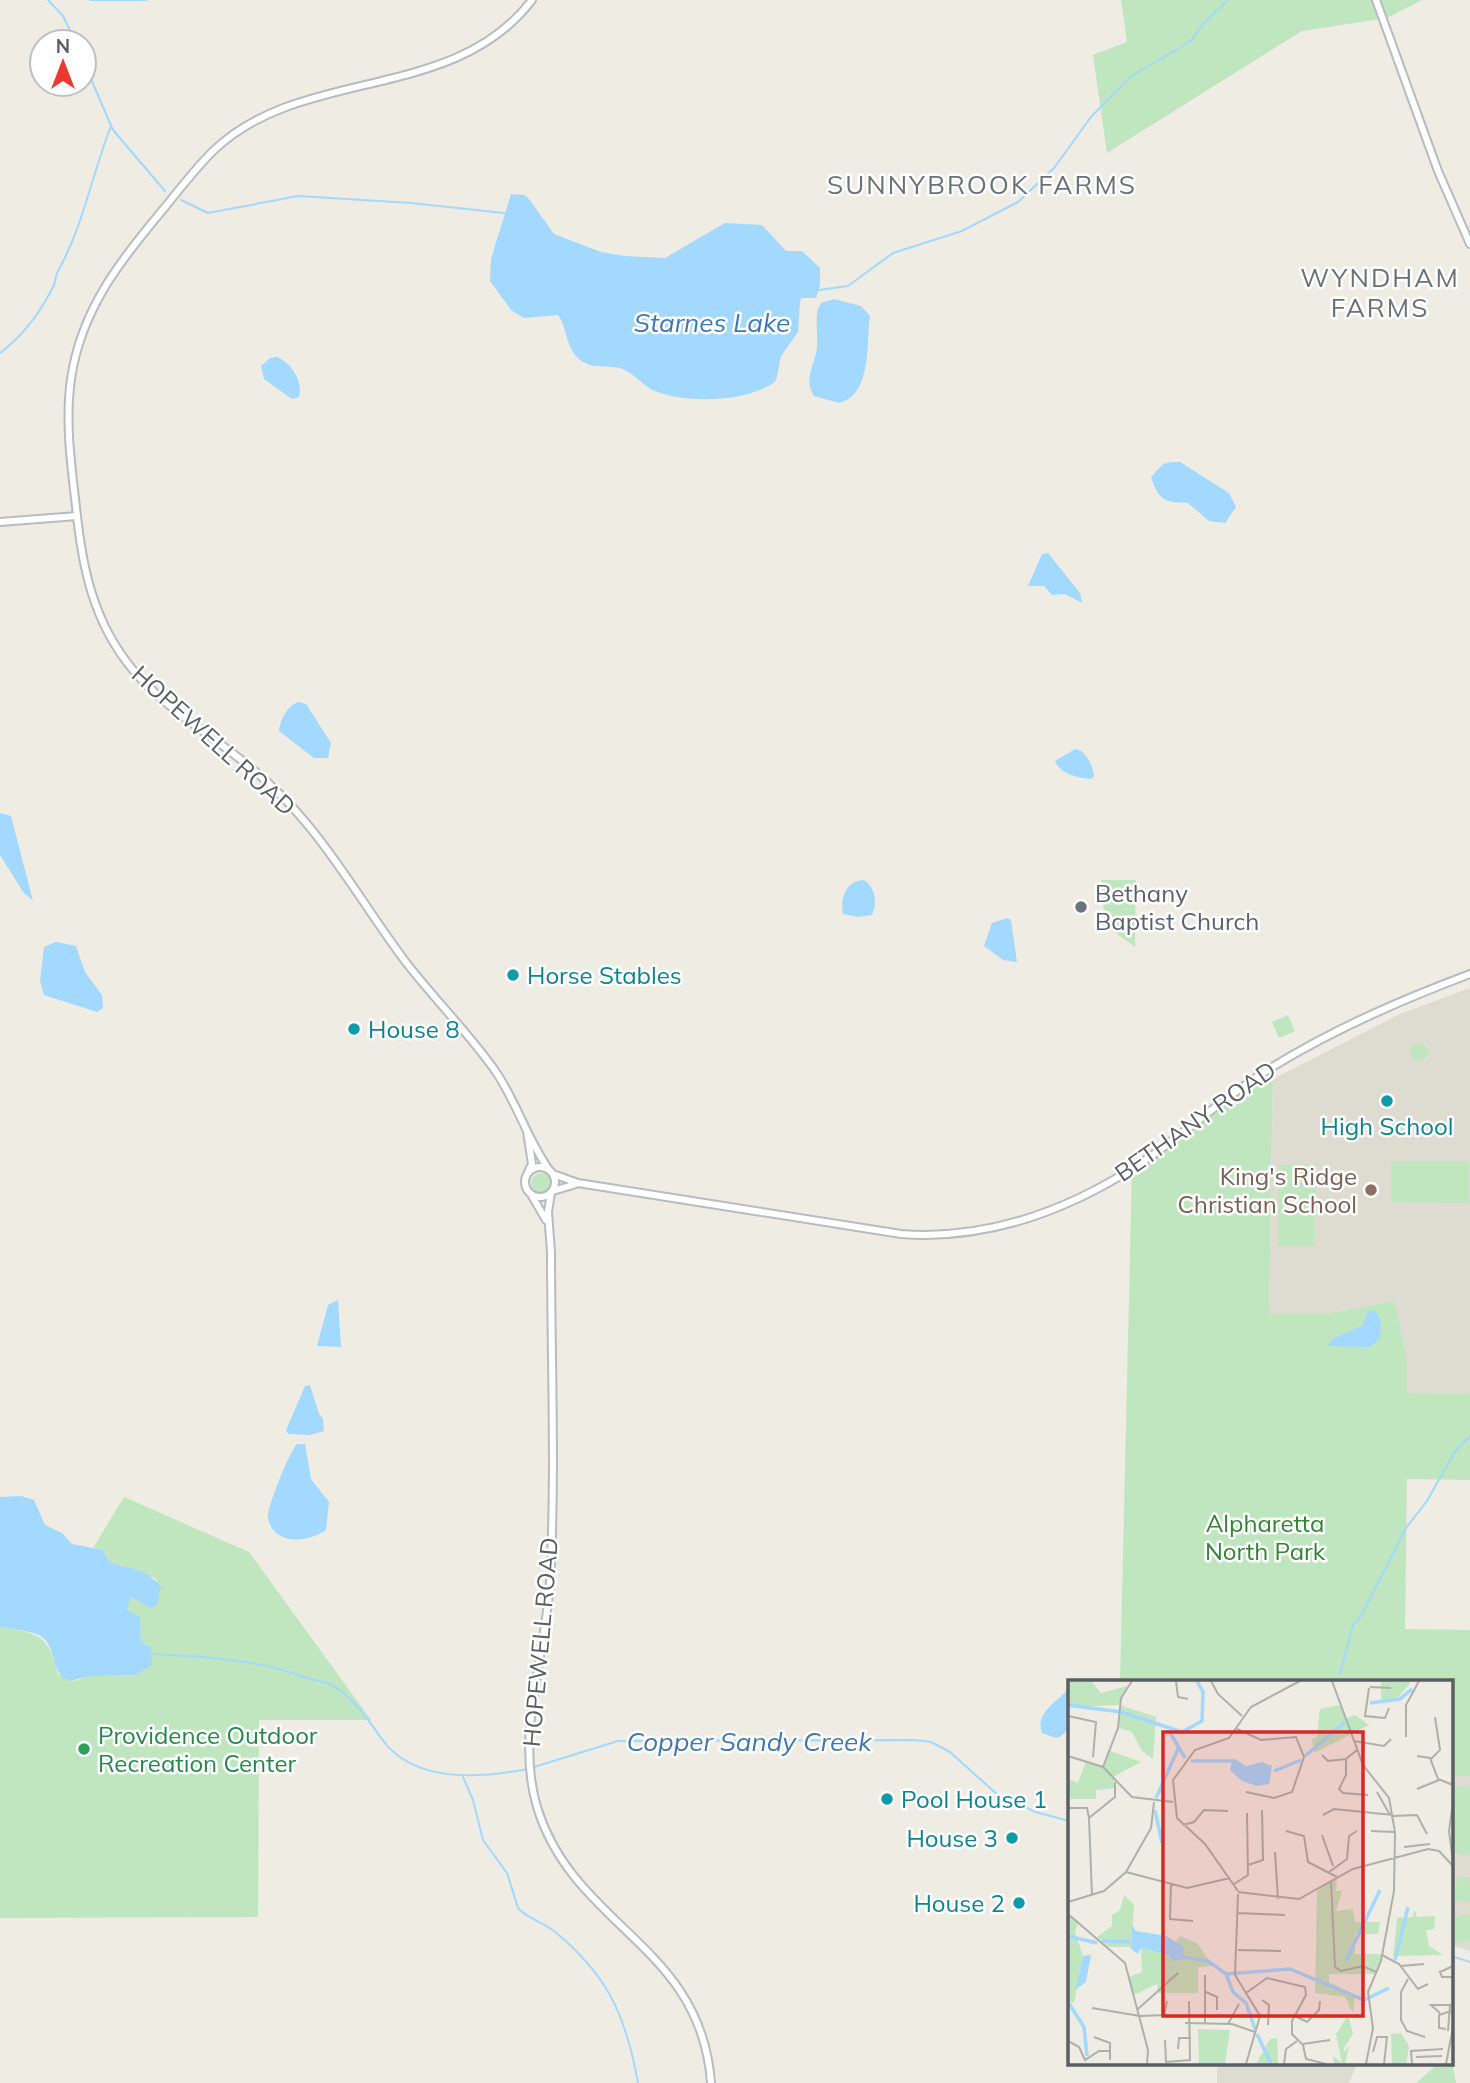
<svg xmlns="http://www.w3.org/2000/svg" width="1470" height="2083" viewBox="0 0 1470 2083" font-family="Mulish,sans-serif">
<rect width="100%" height="100%" fill="#eeece3"/>
<path fill="#dedbd1" d="M 1470,988 L 1470,1394 L 1407,1393 L 1407,1359 L 1395,1301 L 1325,1314 L 1269,1315 L 1273,1079 L 1400,1014 Z
M 1451,1776 L 1470,1776 L 1470,1951 L 1451,1945 Z
M 1217,2064 L 1357,2064 L 1349,2083 L 1217,2083 Z"/>
<path fill="#c0e6bf" d="M 1121,0 L 1422,0 L 1387,18 L 1302,31 L 1107,153 L 1093,55 L 1127,42 Z
M 1101,880 L 1136,880 L 1135,947 L 1105,925 Z
M 1288,1015 L 1295,1031 L 1279,1038 L 1272,1022 Z
M1410 1052a9 9 0 1 1 18 0a9 9 0 1 1-18 0Z
M 1273,1073 L 1269,1314 L 1325,1314 L 1395,1301 L 1407,1359 L 1407,1393 L 1470,1394 L 1470,1480 L 1407,1479 L 1405,1629 L 1470,1630 L 1470,1776 L 1451,1776 L 1451,1682 L 1120,1682 L 1132,1169 L 1224,1100 Z
M 1391,1161 L 1469,1161 L 1469,1203 L 1391,1202 Z
M 1279,1165 L 1316,1165 L 1315,1246 L 1278,1246 Z
M531 1183a10 10 0 1 1 20 0a10 10 0 1 1-20 0Z
M 124,1497 L 249,1552 L 371,1720 L 259,1720 L 258,1917 L 0,1918 L 0,1627 C 38,1634 48,1633 58,1674 L 74,1681 L 91,1676 L 136,1675 L 147,1644 L 141,1642 L 140,1617 L 127,1610 L 131,1597 L 145,1605 L 160,1587 L 155,1578 L 109,1562 L 103,1550 L 93,1548 Z
M 1451,1786 L 1470,1787 L 1470,1856 L 1451,1852 Z
M 1458,1876 L 1470,1877 L 1470,1903 L 1454,1900 Z
M 1470,1914 L 1470,1940 L 1451,1945 L 1451,1918 Z
M 1452,2060 L 1456,2083 L 1416,2083 L 1438,2064 L 1451,2064 Z"/>
<path fill="#a3d8ff" d="M 511,194 L 524,195 L 529,199 L 554,234 L 601,252 L 624,256 L 665,258 L 725,223 L 762,225 L 786,251 L 802,251 L 820,268 L 820,285 L 816,298 L 802,298 L 800,301 L 798,332 L 781,356 L 776,381 C 750,402 682,405 651,389 C 640,383 633,372 620,368 C 605,365 591,370 578,358 C 565,345 568,329 558,315 L 524,318 L 511,310 L 490,281 L 491,259 Z
M 834,299 L 861,306 L 870,316 C 866,341 873,395 839,403 L 814,396 C 803,379 815,364 817,348 C 818,335 815,322 818,309 L 821,303 Z
M 277,357 C 292,364 303,381 299,397 L 292,399 L 264,379 L 261,366 L 270,358 Z
M 1171,462 L 1180,462 L 1229,493 L 1236,507 L 1225,523 L 1209,521 L 1188,503 C 1164,502 1159,501 1151,477 L 1163,464 Z
M 1048,553 L 1080,593 L 1082,603 L 1065,594 L 1052,595 L 1044,586 L 1028,586 L 1042,554 Z
M 298,702 L 306,704 L 331,743 L 328,758 L 314,758 L 279,731 C 280,720 287,706 298,702 Z
M 1075,749 C 1086,750 1093,766 1094,776 L 1091,779 C 1078,778 1060,774 1055,761 Z
M 0,813 L 11,816 L 33,901 L 23,892 L 0,855 Z
M 864,880 C 875,887 878,903 872,915 L 859,917 L 843,914 C 840,899 845,881 864,880 Z
M 1007,918 L 1011,920 L 1017,962 L 1003,960 L 984,946 L 992,923 Z
M 56,942 L 76,946 L 85,972 L 102,995 L 103,1008 L 97,1012 L 44,995 L 40,981 L 44,947 Z
M 338,1300 L 341,1347 L 317,1346 L 328,1305 Z
M 1368,1311 L 1376,1311 L 1381,1323 L 1380,1338 L 1370,1347 L 1328,1346 L 1332,1339 L 1362,1326 Z
M 310,1385 L 319,1414 L 323,1418 L 324,1431 L 310,1435 L 288,1434 L 286,1430 L 305,1386 Z
M 297,1444 L 305,1444 L 311,1479 L 329,1502 L 326,1530 C 309,1542 274,1547 268,1518 C 266,1509 290,1451 297,1444 Z
M 21,1496 L 34,1500 L 45,1525 L 62,1533 L 72,1544 L 103,1550 L 109,1562 C 132,1571 144,1566 161,1587 L 157,1606 L 150,1608 L 131,1597 L 127,1610 L 140,1617 L 141,1641 L 151,1648 L 152,1665 L 136,1675 L 91,1676 L 69,1681 C 49,1673 58,1645 39,1635 C 30,1631 11,1629 0,1627 L 0,1497 Z
M 1069,1688 C 1069,1704 1076,1733 1056,1738 L 1042,1733 C 1034,1713 1059,1701 1069,1688 Z"/>
<g fill="none" stroke-linecap="round" stroke-linejoin="round">
<path stroke="#a3d8ff" stroke-width="2" d="M 48,0 L 63,16 L 76,42
M 90,0 L 147,0
M 84,63 L 113,130 L 165,191
M 181,200 L 208,213 L 298,196 L 411,203 L 504,213
M 819,290 L 848,286 L 893,253 L 962,231 L 1018,202 L 1054,168 L 1091,117 L 1130,77 L 1191,41 L 1203,24 L 1228,0
M 0,353 C 24,335 40,313 53,287 C 56,282 55,276 58,271 C 83,227 92,174 111,126
M 153,1654 C 204,1657 256,1659 304,1677 C 312,1680 322,1681 330,1684 C 351,1695 368,1719 381,1738 C 413,1784 480,1778 528,1769
M 1340,1674 L 1353,1625 L 1361,1616 L 1406,1528 L 1427,1501 L 1454,1453 L 1470,1436
M 534,1767 L 618,1741 L 914,1740 L 931,1742 L 950,1752 L 999,1796 L 1036,1812 L 1069,1821
M 463,1777 L 473,1800 L 483,1840 L 507,1873 L 518,1908 C 528,1919 543,1922 554,1931 C 608,1975 626,2016 638,2083
M 1451,1956 L 1470,1962"/>
<defs>
<path id="minor" d="M 532,0 C 453,104 302,65 213,151 C 196,168 181,187 166,206 C 122,258 81,309 71,379 C 65,421 71,464 76,507 C 82,567 93,622 133,670 C 161,703 197,726 231,752 C 259,773 285,797 307,824 C 343,867 371,916 405,961 C 434,999 469,1033 496,1072 C 517,1103 528,1141 550,1171
M 1376,0 L 1438,171 L 1470,244
M 0,522 L 77,516
M 527,1131 L 532,1164 L 528,1172
M525 1182a15 15 0 1 1 30 0a15 15 0 1 1-30 0Z
M 553,1174 L 578,1183 L 901,1234 C 993,1241 1080,1206 1154,1154 C 1194,1125 1231,1092 1274,1066 C 1336,1028 1401,1000 1470,974
M 553,1191 L 576,1184
M 551,1193 L 548,1212 L 551,1252 C 551,1361 556,1472 550,1581 C 546,1656 515,1733 537,1807 C 574,1928 701,1944 711,2083
M 532,1196 L 546,1220"/>
</defs>
<use href="#minor" stroke="#b8bbc0" stroke-width="10"/>
<use href="#minor" stroke="#fff" stroke-width="6"/>
</g>
<circle fill="#6b7280" stroke="#fff" stroke-width="2.5" cx="1081" cy="907" r="7"/>
<g fill="#0f9aa8" stroke="#fff" stroke-width="2.5">
<circle cx="513" cy="975" r="7"/>
<circle cx="354" cy="1029" r="7"/>
<circle cx="1387" cy="1101" r="7"/>
<circle cx="887" cy="1799" r="7"/>
<circle cx="1012" cy="1838" r="7"/>
<circle cx="1019" cy="1903" r="7"/>
</g>
<circle fill="#8d6e63" stroke="#fff" stroke-width="2.5" cx="1371" cy="1190" r="7"/>
<circle fill="#2e9e5b" stroke="#fff" stroke-width="2.5" cx="84" cy="1749" r="7"/>
<g text-anchor="middle" dominant-baseline="central" stroke-width="5" stroke-linejoin="round" paint-order="stroke">
<g font-size="24" fill="#5b5f64" stroke="#fff">
<text transform="translate(214 740) rotate(42)">HOPEWELL ROAD</text>
<text transform="translate(1195 1121) rotate(-35)">BETHANY ROAD</text>
<text transform="translate(540 1642) rotate(-85)">HOPEWELL ROAD</text>
</g>
<g font-size="24" fill="#5b616d" stroke="#fff" text-anchor="start">
<text x="1095" y="893">Bethany<tspan x="1095" dy="28">Baptist Church</tspan></text>
</g>
<g font-size="24" fill="#0d838f" stroke="#fff" text-anchor="start">
<text x="527" y="975">Horse Stables</text>
<text x="368" y="1029">House 8</text>
<text x="1387" y="1126" text-anchor="middle">High School</text>
<text x="901" y="1799">Pool House 1</text>
<text x="998" y="1838" text-anchor="end">House 3</text>
<text x="1005" y="1903" text-anchor="end">House 2</text>
</g>
<g font-size="24" fill="#785e54" stroke="#fff" text-anchor="end">
<text x="1357" y="1176">King's Ridge<tspan x="1357" dy="28">Christian School</tspan></text>
</g>
<g font-size="24" fill="#338436" stroke="#fff">
<text x="1265" y="1523">Alpharetta<tspan x="1265" dy="28">North Park</tspan></text>
</g>
<g font-size="24" fill="#27864d" stroke="#fff" text-anchor="start">
<text x="98" y="1735">Providence Outdoor<tspan x="98" dy="28">Recreation Center</tspan></text>
</g>
<g font-size="26" letter-spacing="2" fill="#6c7176" stroke="#fff">
<text x="982" y="184">SUNNYBROOK FARMS</text>
<text x="1380" y="277">WYNDHAM<tspan x="1380" dy="30">FARMS</tspan></text>
</g>
<g font-size="26" font-style="italic" fill="#3e78b2" stroke="#fff">
<text x="712" y="322">Starnes Lake</text>
<text x="749" y="1741">Copper Sandy Creek</text>
</g>
</g>
<g transform="translate(1068 1680)">
<rect width="385" height="385" fill="#eeece3"/>
<path d="M 0,1 L 23,1 L 33,13 L 59,6 L 52,25 L 88,37 L 85,79 L 74,71 L 64,52 L 51,48 L 52,25 L 2,27 L 0,32 ZM 313,1 L 340,1 L 342,3 L 329,19 L 313,19 ZM 273,25 L 277,39 L 287,35 L 301,45 L 246,73 L 244,59 L 249,57 L 252,29 ZM 40,70 L 73,82 L 45,97 L 48,108 L 28,110 L 28,119 L 2,119 L 0,99 L 10,103 L 18,81 L 35,87 ZM 269,198 L 268,211 L 274,211 L 268,231 L 285,229 L 287,242 L 312,242 L 310,254 L 287,254 L 287,274 L 315,274 L 306,294 L 261,294 L 261,302 L 287,315 L 285,333 L 277,317 L 247,313 L 249,211 ZM 56,215 L 66,225 L 63,267 L 41,267 L 29,257 L 44,246 L 44,235 L 52,230 ZM 347,230 L 349,237 L 367,236 L 366,249 L 358,250 L 361,266 L 375,275 L 325,276 L 329,238 L 344,237 ZM 0,235 L 10,243 L 7,252 L 15,276 L 6,323 L 0,321 ZM 112,256 L 129,263 L 145,286 L 130,287 L 130,313 L 90,313 L 89,304 L 66,315 L 61,297 L 74,292 L 73,268 L 100,275 L 103,280 L 114,276 L 115,266 L 107,263 ZM 280,335 L 285,354 L 276,368 L 276,372 L 281,366 L 277,384 L 266,384 L 265,376 L 274,383 L 268,354 ZM 130,349 L 162,350 L 157,384 L 131,384 ZM 333,353 L 341,366 L 338,384 L 324,384 L 323,354 ZM 209,358 L 210,384 L 188,384 L 202,359 Z" fill="#c0e6bf"/>
<path d="M 165,78 L 178,86 L 194,82 L 204,86 L 201,104 L 189,106 L 174,101 L 162,90 ZM 64,245 L 68,251 L 98,256 L 115,266 L 116,279 L 104,281 L 100,275 L 73,268 L 70,274 L 63,269 ZM 23,275 L 18,302 L 8,309 L 15,276 Z" fill="#a3d8ff"/>
<path fill="none" stroke="#a3d8ff" stroke-width="3.5" d="M 302,23 L 332,19 L 344,9M 0,25 L 53,32 L 114,52 L 134,41 L 135,12 L 129,1M 101,51 L 117,78M 237,76 L 277,42M 123,81 L 164,81M 206,91 L 233,80M 88,118 L 110,69M 87,130 L 94,163M 0,256 L 29,263M 34,261 L 62,262M 116,277 L 140,281 L 158,294 L 222,289 L 296,320 L 321,308M 327,280 L 340,227M 278,281 L 312,210M 158,294 L 165,312 L 178,323 L 187,349M 0,322 L 16,347 L 19,376M 189,354 L 203,384"/>
<path fill="none" stroke="#afb0ac" stroke-width="2" d="M 108,1 L 110,17 L 120,19M 143,1 L 150,14 L 174,36M 264,1 L 295,85 L 321,118 L 327,152 L 326,211 L 313,281 L 300,312 L 305,348 L 298,384M 302,7 L 323,8M 301,8 L 297,36 L 317,38 L 321,28M 0,36 L 28,42 L 25,77M 169,49 L 193,60 L 228,57 L 236,77 L 224,112 L 206,118 L 178,112M 338,57 L 338,25 L 351,1M 286,61 L 316,66 L 323,59M 289,70 L 278,79 L 278,95 L 271,109 L 275,113 L 300,115M 254,75 L 260,81 L 278,79M 0,76 L 35,87 L 64,117 L 105,122M 349,76 L 362,78 L 370,99 L 385,105M 363,79 L 372,70 L 367,37M 35,87 L 50,48 L 53,18 L 64,1M 349,109 L 371,100M 309,112 L 322,135M 385,123 L 381,151 L 385,181M 0,128 L 19,128 L 21,138M 255,135 L 266,129 L 325,135M 325,136 L 349,135 L 359,154M 115,145 L 126,142 L 136,130 L 160,131M 218,151 L 236,156 L 240,182 L 269,197M 303,151 L 327,152M 254,155 L 265,186M 336,167 L 362,164M 207,172 L 210,219M 180,185 L 195,180 L 194,130M 58,192 L 119,208 L 162,198M 261,192 L 279,179 L 281,156 L 289,151M 263,201 L 267,287 L 273,291 L 295,286 L 308,292M 103,204 L 102,239 L 125,241M 166,204 L 180,195 L 179,133M 170,211 L 137,164 L 109,138 L 105,100 L 127,70 L 161,58 L 183,27 L 232,1M 170,212 L 231,219 L 285,189 L 360,169 L 371,171 L 385,186M 170,214 L 167,295 L 192,336 L 178,384M 24,216 L 21,138 L 47,117 L 47,102M 0,222 L 36,211 L 58,192 L 83,148 L 86,122M 170,233 L 217,235M 0,234 L 57,283 L 80,370 L 79,384M 170,270 L 213,271M 314,275 L 331,284 L 350,309 L 360,304M 333,286 L 356,284M 385,286 L 372,292 L 374,297 L 385,297M 137,295 L 137,344M 340,299 L 333,312 L 333,340 L 339,351 L 357,357M 138,312 L 149,317 L 149,330M 178,313 L 199,298 L 237,307 L 238,315 L 224,341 L 224,354 L 235,365 L 238,379 L 258,384M 194,320 L 201,325 L 200,345M 24,328 L 72,336M 70,329 L 110,293M 372,333 L 363,325 L 382,325 L 380,351M 72,336 L 96,335 L 99,321M 227,336 L 239,342 L 251,330 L 252,321M 117,343 L 164,344 L 187,352M 160,344 L 171,324M 378,349 L 371,348 L 371,335 L 383,331M 26,357 L 42,363 L 42,380M 97,360 L 98,382 L 122,380 L 121,321M 0,361 L 11,367 L 17,380 L 31,371 L 43,371M 235,364 L 262,360M 110,369 L 111,358 L 123,358M 305,372 L 309,357 L 319,357 L 316,384M 348,377 L 374,376M 216,384 L 218,369 L 229,361M 344,384 L 343,371 L 375,369M 378,384 L 385,347"/>
<path fill="#d62828" fill-opacity="0.15" stroke="#d62828" stroke-width="3.5" d="M 95,52 L 295,52 L 295,336 L 95,336 Z"/>
<rect width="385" height="385" fill="none" stroke="#5b5f64" stroke-width="3.5"/>
</g>
<g transform="translate(63 63)"><circle r="33" fill="#ffffff" stroke="#bdbfc1" stroke-width="2"/>
<path d="M0-5L12 26L0 18L-12 26Z" fill="#eb392d"/>
<text y="-10" font-size="19" font-weight="bold" text-anchor="middle" fill="#5b5f64">N</text>
</g>
</svg>
